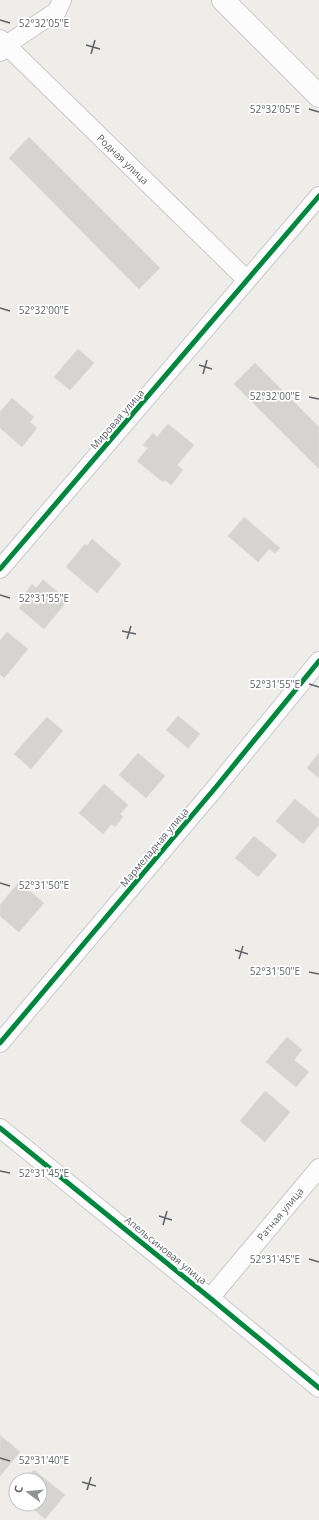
<svg xmlns="http://www.w3.org/2000/svg" width="319" height="1520" viewBox="0 0 319 1520" font-family="'Open Sans',sans-serif">
<rect width="100%" height="100%" fill="#eeedea"/>
<path fill="#d5d4d2" stroke="#dedcd9" d="M 29,137 L 160,268 L 139,289 L 9,158 Z
M 78,349 L 94,363 L 70,390 L 54,377 Z
M 255,363 L 319,427 L 319,469 L 234,384 Z
M 12,398 L 34,417 L 30,422 L 37,428 L 22,447 L 0,428 L 0,412 Z
M 168,424 L 194,445 L 177,465 L 183,470 L 171,485 L 165,480 L 163,482 L 137,461 L 148,448 L 143,445 L 153,433 L 157,437 Z
M 244,517 L 280,548 L 275,553 L 269,549 L 258,562 L 228,536 Z
M 92,539 L 121,564 L 97,593 L 66,567 L 85,544 L 87,546 Z
M 43,580 L 68,600 L 44,629 L 19,608 L 30,595 L 26,592 L 32,584 L 36,588 Z
M 7,632 L 28,649 L 4,678 L 0,674 L 0,641 Z
M 178,716 L 200,734 L 188,748 L 166,730 Z
M 47,717 L 63,731 L 31,769 L 14,754 Z
M 138,753 L 165,776 L 146,798 L 119,775 Z
M 319,753 L 319,778 L 307,768 Z
M 104,784 L 128,805 L 120,814 L 123,817 L 115,827 L 111,824 L 103,834 L 79,813 Z
M 295,799 L 319,819 L 319,825 L 303,844 L 276,821 Z
M 254,836 L 277,855 L 258,877 L 235,858 Z
M 19,882 L 44,903 L 19,932 L 0,916 L 0,905 Z
M 287,1037 L 302,1050 L 294,1060 L 309,1072 L 296,1087 L 266,1062 Z
M 265,1091 L 290,1112 L 265,1142 L 240,1121 Z
M 0,1435 L 20,1452 L 0,1476 Z
M 34,1470 L 65,1495 L 45,1519 L 27,1504 L 40,1504 L 40,1480 L 25,1480 Z"/>
<g fill="none" stroke-linecap="round" stroke-linejoin="round">
<defs>
<path id="minor" d="M 0,39 L 247,280
M 0,52 L 6,45 L 57,11 L 62,0
M 0,569 L 319,196
M 0,1043 L 216,787 L 319,661
M 0,1128 L 210,1298 L 319,1388
M 210,1298 L 319,1168"/>
<path id="secondary" d="M 223,0 L 319,96"/>
</defs>
<use href="#minor" stroke="#c9c9c9" stroke-width="20"/>
<use href="#secondary" stroke="#cbcbcb" stroke-width="24"/>
<use href="#minor" stroke="#fcfcfc" stroke-width="18"/>
<use href="#secondary" stroke="#fcfcfc" stroke-width="22"/>
<defs>
<path id="cycleway" d="M 0,569 L 319,196
M 0,1043 L 216,787 L 319,661
M 0,1128 L 210,1298 L 319,1388"/>
</defs>
<use href="#cycleway" stroke="#fff" stroke-width="8"/>
<use href="#cycleway" stroke="#00873e" stroke-width="5"/>
</g>
<path fill="none" stroke="#5f6366" stroke-width="1.5" d="M 0,20 L 10,23M 86,45 L 100,49M 91,54 L 95,40M 309,109 L 319,112M 0,308 L 10,311M 199,365 L 212,369M 203,374 L 207,360M 309,397 L 319,399M 0,595 L 10,598M 122,631 L 136,634M 127,639 L 131,626M 309,684 L 319,687M 0,883 L 10,886M 235,950 L 248,954M 239,959 L 243,946M 309,972 L 319,974M 0,1171 L 10,1173M 159,1216 L 172,1220M 163,1225 L 167,1211M 309,1259 L 319,1262M 0,1458 L 10,1461M 82,1482 L 96,1486M 87,1490 L 91,1477"/>
<g text-anchor="middle" dominant-baseline="central" stroke-width="3.5" stroke-linejoin="round" paint-order="stroke">
<g font-size="10" fill="#5f6366" stroke="#fff">
<text transform="translate(123 159) rotate(44)">Родная улица</text>
<text transform="translate(117 419) rotate(-49)">Мировая улица</text>
<text transform="translate(154 847) rotate(-50)">Мармеладная улица</text>
<text transform="translate(280 1214) rotate(-50)">Ратная улица</text>
<text transform="translate(166 1250) rotate(39)">Апельсиновая улица</text>
</g>
</g>
<g font-size="10" text-anchor="middle" fill="#5f6366" stroke="#fff" stroke-width="3.5" stroke-linejoin="round" paint-order="stroke">
<text x="44" y="27">52°32'05"E</text>
<text x="275" y="113">52°32'05"E</text>
<text x="44" y="314">52°32'00"E</text>
<text x="275" y="400">52°32'00"E</text>
<text x="44" y="602">52°31'55"E</text>
<text x="275" y="688">52°31'55"E</text>
<text x="44" y="889">52°31'50"E</text>
<text x="275" y="975">52°31'50"E</text>
<text x="44" y="1177">52°31'45"E</text>
<text x="275" y="1263">52°31'45"E</text>
<text x="44" y="1464">52°31'40"E</text>
</g>
<g transform="translate(28 1492) rotate(286)"><circle r="19" fill="#ffffff" stroke="#bfc1c2"/>
<path d="M0-3L7 15L0 10L-7 15Z" fill="#919394"/>
<text y="-6" font-size="11" font-weight="bold" text-anchor="middle" fill="#5f6366">С</text>
</g>
</svg>
